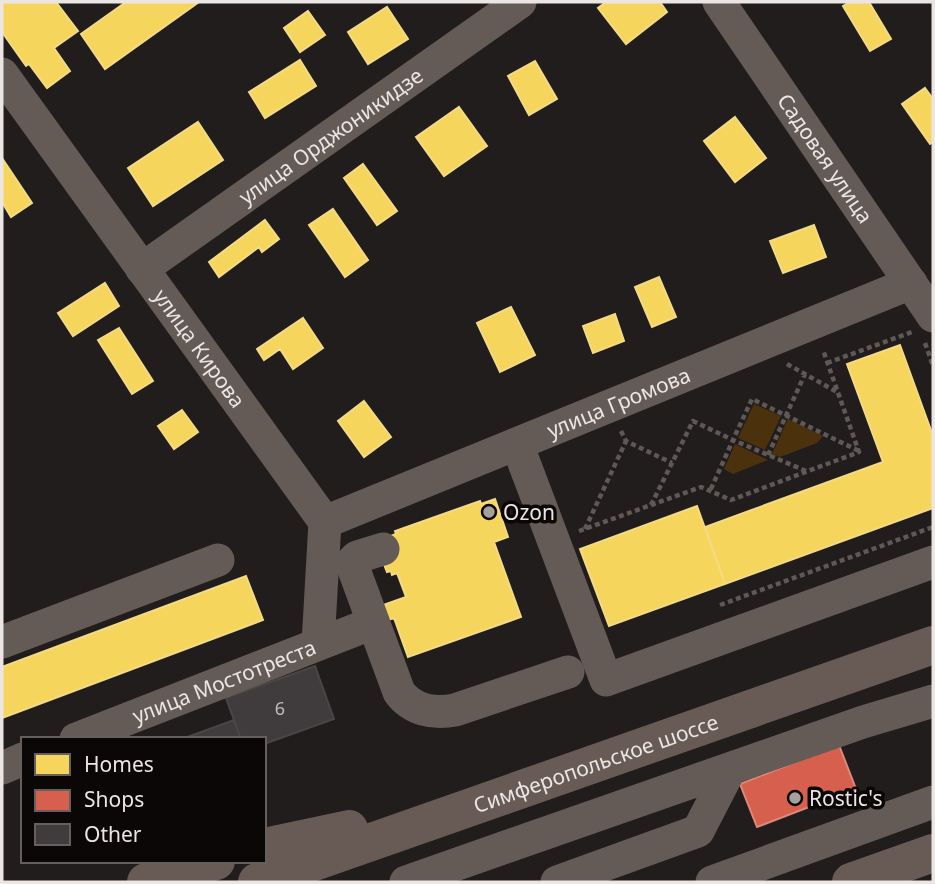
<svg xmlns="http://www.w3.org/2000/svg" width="935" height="884" viewBox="0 0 935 884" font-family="'Noto Sans',sans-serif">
<rect width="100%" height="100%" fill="#221d1d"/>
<path fill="#4c310d" d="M 754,404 L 781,416 L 765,450 L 738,438 Z
M 788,419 L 823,436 L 817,443 L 780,457 L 772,454 Z
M 735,444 L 768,460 L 733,474 L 724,469 Z"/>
<path fill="#f6d55c" stroke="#f3da85" stroke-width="2" d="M 2,2 L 56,2 L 78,31 L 54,48 L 70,71 L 47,88 L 29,64 L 26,66 L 2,32 Z
M 126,2 L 199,2 L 105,69 L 81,34 Z
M 606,2 L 660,2 L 667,12 L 626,44 L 598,8 Z
M 850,2 L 869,2 L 891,39 L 870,51 L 843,6 Z
M 387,7 L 408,39 L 368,64 L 348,32 Z
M 308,11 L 325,35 L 300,52 L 284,28 Z
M 300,60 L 316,86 L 265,118 L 249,92 Z
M 535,61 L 557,99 L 529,115 L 508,76 Z
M 925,88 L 933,99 L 933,142 L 930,144 L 902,104 Z
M 459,107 L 487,146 L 444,176 L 416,137 Z
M 735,117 L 766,158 L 735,182 L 704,141 Z
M 198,122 L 223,160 L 153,206 L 128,168 Z
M 2,158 L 32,203 L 11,217 L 2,202 Z
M 363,164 L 397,211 L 377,225 L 344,178 Z
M 333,209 L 368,260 L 345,277 L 309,225 Z
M 265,220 L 279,239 L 262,252 L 259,247 L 219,277 L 209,262 Z
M 814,225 L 826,257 L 783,273 L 770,241 Z
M 659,277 L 676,317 L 652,327 L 635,287 Z
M 105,283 L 119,306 L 73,336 L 58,313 Z
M 511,307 L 535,355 L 500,372 L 477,323 Z
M 615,314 L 624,341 L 593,353 L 583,326 Z
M 303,318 L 323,348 L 293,369 L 280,349 L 264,360 L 257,349 Z
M 119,328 L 153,381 L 132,394 L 98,340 Z
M 900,345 L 933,436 L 933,508 L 725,584 L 705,527 L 883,462 L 847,364 Z
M 364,401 L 391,437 L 364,457 L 338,421 Z
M 182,410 L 198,432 L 174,449 L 158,426 Z
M 495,499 L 508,537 L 494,542 L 521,617 L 408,657 L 394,618 L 388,620 L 383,605 L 406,597 L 397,573 L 392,575 L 391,571 L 387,572 L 382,559 L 380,540 L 396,534 L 395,531 L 480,501 L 481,504 Z
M 697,506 L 725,584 L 609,626 L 580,549 Z
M 246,576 L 263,620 L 2,718 L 2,667 Z"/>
<path fill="#d6604d" stroke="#dc887a" stroke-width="2" d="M 839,745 L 856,789 L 757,827 L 740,784 Z"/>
<path fill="#403c3d" stroke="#4a4546" stroke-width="2" d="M 315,666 L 334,719 L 264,744 L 264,739 L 241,739 L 226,698 Z
M 234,720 L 241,739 L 182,739 Z"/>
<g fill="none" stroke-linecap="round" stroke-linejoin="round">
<path stroke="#5f5856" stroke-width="4.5" stroke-dasharray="5 3.5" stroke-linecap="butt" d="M 925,343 L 933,366
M 827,363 L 912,332
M 787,364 L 837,392
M 621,431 L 626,441 L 672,463
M 768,455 L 805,374
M 806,471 L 733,440 L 752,399 L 859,451
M 651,505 L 693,421 L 733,440 L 710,491
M 585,529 L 626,441
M 579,531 L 701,487 L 731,500 L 859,452 L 823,350
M 720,605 L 933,527"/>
<g stroke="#655b56" stroke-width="33">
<path id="s1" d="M 719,2 L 933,316"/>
<path id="s2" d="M 2,74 L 325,522 L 318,644"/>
<path id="s3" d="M 142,269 L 520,2"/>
<path d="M 517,444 L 606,680 L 933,562"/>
<path id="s4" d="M 325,522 L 911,283"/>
<path d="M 383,549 L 357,557 L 353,561 L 353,567 L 399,692 C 412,710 434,714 455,710 L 568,672"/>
<path d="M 2,642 L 218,560"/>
<path id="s5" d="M 76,739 L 373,623"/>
<path d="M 2,768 L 23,759"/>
<path d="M 406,882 L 863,722 L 933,701"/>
<path d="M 557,882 L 698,831 L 729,771"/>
<path d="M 712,882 L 933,802"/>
</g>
<g stroke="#685b55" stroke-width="38">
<path d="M 264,847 L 349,829"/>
<path d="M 146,882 L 216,861"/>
<path id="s6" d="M 257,882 L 933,645"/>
<path d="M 851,882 L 933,853"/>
</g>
</g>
<g fill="#a59f9e" stroke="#0b0707" stroke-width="2.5">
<circle cx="489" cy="512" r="7"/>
<circle cx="795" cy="798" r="7"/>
</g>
<g text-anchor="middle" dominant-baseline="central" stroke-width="7" stroke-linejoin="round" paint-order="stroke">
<g font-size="18" fill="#c0bbba">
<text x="280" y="708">6</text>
</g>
<g font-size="21" fill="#ebe5e4" stroke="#0b0707">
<text stroke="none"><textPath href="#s3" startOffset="231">улица Орджоникидзе</textPath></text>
<text stroke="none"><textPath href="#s1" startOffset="189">Садовая улица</textPath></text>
<text stroke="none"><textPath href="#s2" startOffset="338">улица Кирова</textPath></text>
<text stroke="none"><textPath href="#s4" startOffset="317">улица Громова</textPath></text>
<text stroke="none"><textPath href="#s5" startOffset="159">улица Мостотреста</textPath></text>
<text stroke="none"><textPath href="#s6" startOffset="359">Симферопольское шоссе</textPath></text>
</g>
<g font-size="21" fill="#ebe5e4" stroke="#0b0707" text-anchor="start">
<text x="503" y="512">Ozon</text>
<text x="809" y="798">Rostic's</text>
</g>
</g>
<rect width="935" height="884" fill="none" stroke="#ebe5e4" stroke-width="7"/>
<rect x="21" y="737" width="245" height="126" fill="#0b0707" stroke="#65605f" stroke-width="2"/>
<rect x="35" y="754" width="35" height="21" fill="#f6d55c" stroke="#65605f" stroke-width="2"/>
<text x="84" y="772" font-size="21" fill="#ebe5e4">Homes</text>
<rect x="35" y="790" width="35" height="21" fill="#d6604d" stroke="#65605f" stroke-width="2"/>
<text x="84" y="807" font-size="21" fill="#ebe5e4">Shops</text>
<rect x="35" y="824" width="35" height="21" fill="#403c3d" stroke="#65605f" stroke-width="2"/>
<text x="84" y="842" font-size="21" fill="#ebe5e4">Other</text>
</svg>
